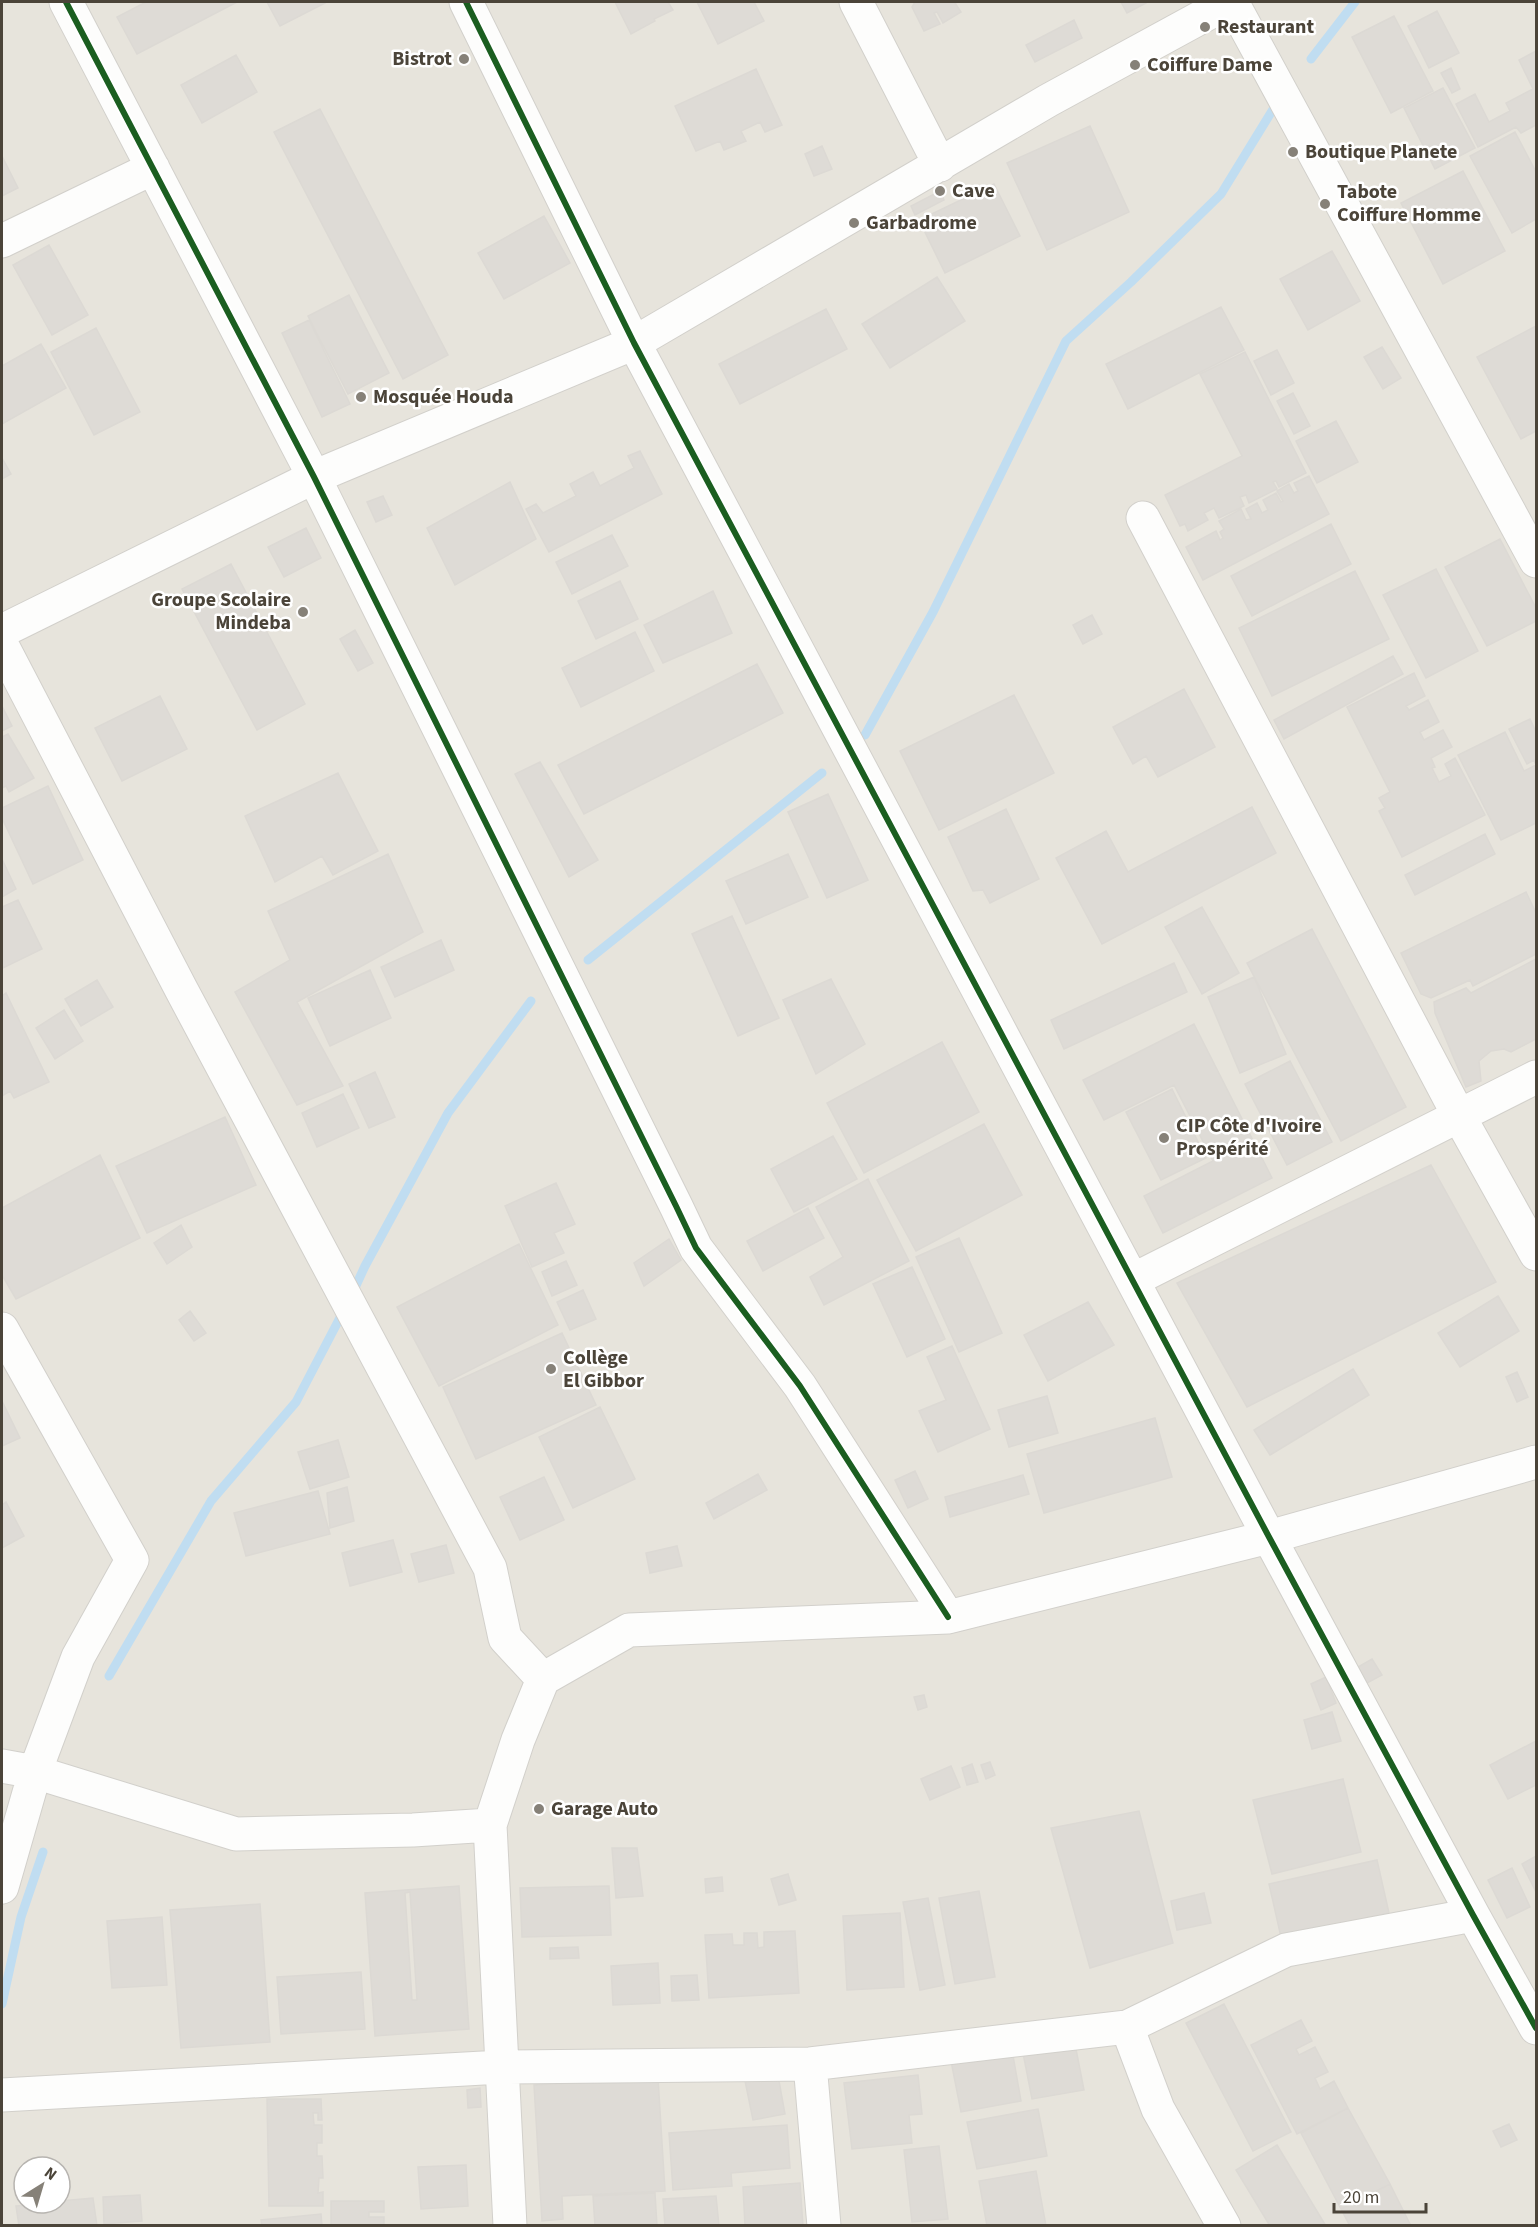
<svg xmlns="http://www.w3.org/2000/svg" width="1538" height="2227" viewBox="0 0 1538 2227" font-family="'Source Sans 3',sans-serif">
<rect width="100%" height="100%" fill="#f4f2ee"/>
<path fill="#e7e4dc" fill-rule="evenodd" d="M 2,2 L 1536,2 L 1536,2225 L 2,2226 ZM 24,2167 L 60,2167 L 60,2203 L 24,2203 Z"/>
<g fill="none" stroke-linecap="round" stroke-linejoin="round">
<path stroke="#c0ddf1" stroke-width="9" d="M 1311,59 L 1355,2
M 865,735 L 933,612 L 1066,341 L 1131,282 L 1221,194 L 1275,106
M 588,960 L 822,773
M 353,1292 L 365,1266 L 448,1113 L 531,1001
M 109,1676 L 211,1501 L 296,1402 L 344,1310
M 2,2004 L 21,1917 L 43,1852"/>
</g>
<path fill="#dedbd6" stroke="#dcd9d4" stroke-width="1.5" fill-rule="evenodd" d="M 146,2 L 237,2 L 137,54 L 117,17 Z
M 267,2 L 324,2 L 325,3 L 280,26 Z
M 615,2 L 668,2 L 673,10 L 654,19 L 655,21 L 631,34 Z
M 697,2 L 754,2 L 764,21 L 718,44 Z
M 915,2 L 958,2 L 955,3 L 961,12 L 943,23 L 937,12 L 934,13 L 940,24 L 924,31 L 912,7 Z
M 1121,2 L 1145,2 L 1146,3 L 1127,13 Z
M 1437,11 L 1459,53 L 1429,68 L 1408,26 Z
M 1394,16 L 1433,91 L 1391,113 L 1352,37 Z
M 1074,20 L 1082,38 L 1035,62 L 1026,45 Z
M 1536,51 L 1536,125 L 1521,133 L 1516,127 L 1478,147 L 1456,104 L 1475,94 L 1489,122 L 1510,111 L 1506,103 L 1533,89 L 1519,60 Z
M 236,55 L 257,92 L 202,123 L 181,85 Z
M 1451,68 L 1460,89 L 1452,93 L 1441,73 Z
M 756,69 L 782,125 L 765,132 L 760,122 L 741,131 L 746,141 L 724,150 L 720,141 L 696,151 L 675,106 Z
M 1443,88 L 1475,148 L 1435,169 L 1404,108 Z
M 320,109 L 448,355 L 403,379 L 274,132 Z
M 1090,126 L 1129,212 L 1047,250 L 1007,163 Z
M 1515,132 L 1536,172 L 1536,219 L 1512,233 L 1470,156 Z
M 822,146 L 832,169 L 814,176 L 805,154 Z
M 2,156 L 18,188 L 2,196 Z
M 1463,171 L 1505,251 L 1443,284 L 1401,203 Z
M 994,184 L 1020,236 L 945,273 L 919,220 Z
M 940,191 L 944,200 L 915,215 L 911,206 Z
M 544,216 L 570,263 L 504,299 L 478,253 Z
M 49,245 L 88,315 L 52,335 L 13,265 Z
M 1332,251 L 1360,301 L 1308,330 L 1280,279 Z
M 937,277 L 965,321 L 890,368 L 862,324 Z
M 349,295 L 389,373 L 348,394 L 308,316 Z
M 1221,307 L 1244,350 L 1128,409 L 1106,364 Z
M 826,309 L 847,349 L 740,404 L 719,364 Z
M 309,320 L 350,404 L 322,417 L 282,333 Z
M 1536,326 L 1536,431 L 1521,439 L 1477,357 Z
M 96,328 L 140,412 L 94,435 L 51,352 Z
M 41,344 L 66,388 L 2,424 L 2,366 Z
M 1382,347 L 1401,378 L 1383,389 L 1364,357 Z
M 1277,350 L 1294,383 L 1271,395 L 1254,361 Z
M 1245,352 L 1306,473 L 1279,487 L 1276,481 L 1273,482 L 1277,489 L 1249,503 L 1246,495 L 1240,497 L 1244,506 L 1219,518 L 1214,508 L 1204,513 L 1208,520 L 1188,531 L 1185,524 L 1180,526 L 1165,495 L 1242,456 L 1200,374 Z
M 1293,393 L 1310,426 L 1294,434 L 1277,401 Z
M 1336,421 L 1358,462 L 1317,483 L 1296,441 Z
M 640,451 L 662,494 L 549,552 L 526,509 L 536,504 L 543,513 L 576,496 L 570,484 L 593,472 L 600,486 L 634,468 L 628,456 Z
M 2,458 L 11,474 L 2,479 Z
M 1309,476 L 1329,514 L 1203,580 L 1186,547 L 1216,531 L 1220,540 L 1223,538 L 1220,532 L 1224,529 L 1219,521 L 1241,509 L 1246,520 L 1251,519 L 1246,509 L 1257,503 L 1262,513 L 1268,510 L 1263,500 L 1276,493 L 1281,502 L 1283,501 L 1277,491 L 1289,484 L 1294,493 L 1298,491 L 1294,483 Z
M 510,482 L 536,539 L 455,585 L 427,528 Z
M 383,496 L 392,515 L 376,522 L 367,502 Z
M 1331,524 L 1351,564 L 1252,616 L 1231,576 Z
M 306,528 L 321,558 L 284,577 L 268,547 Z
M 612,535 L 628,566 L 572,594 L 556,562 Z
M 1500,539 L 1536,608 L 1536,621 L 1487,646 L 1445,567 Z
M 231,564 L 305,704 L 257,730 L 182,589 Z
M 1436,569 L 1478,651 L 1426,678 L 1383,595 Z
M 1355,571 L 1389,639 L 1272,696 L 1239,628 Z
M 620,581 L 638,619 L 596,639 L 578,601 Z
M 713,591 L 732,633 L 663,663 L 644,625 Z
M 1092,615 L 1102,634 L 1083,644 L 1073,625 Z
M 355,630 L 373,663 L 358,671 L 340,639 Z
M 635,632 L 654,671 L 581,707 L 562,668 Z
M 1393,656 L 1403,674 L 1284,739 L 1274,720 Z
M 757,664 L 783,713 L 584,814 L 558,765 Z
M 1414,673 L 1425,696 L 1406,706 L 1409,710 L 1428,700 L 1439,722 L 1420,732 L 1424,740 L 1443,730 L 1452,747 L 1431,758 L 1435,767 L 1432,768 L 1439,782 L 1451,776 L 1445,764 L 1455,758 L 1485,815 L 1402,857 L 1379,811 L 1385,808 L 1379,798 L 1390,792 L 1347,707 Z
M 1184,689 L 1215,747 L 1158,777 L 1146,756 L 1133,764 L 1113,727 Z
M 1014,695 L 1054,773 L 939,830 L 900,751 Z
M 160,696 L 187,749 L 122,781 L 95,728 Z
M 2,706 L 12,726 L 2,731 Z
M 1530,719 L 1536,732 L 1536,823 L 1501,840 L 1458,755 L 1505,732 L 1524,771 L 1536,765 L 1534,760 L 1527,764 L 1509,729 Z
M 8,734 L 34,778 L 9,792 L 6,786 L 2,788 L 2,737 Z
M 540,762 L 598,860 L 569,877 L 515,774 Z
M 338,773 L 378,851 L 333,875 L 322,856 L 275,882 L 245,816 Z
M 48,786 L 83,860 L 33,884 L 2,818 L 2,808 Z
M 828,794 L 868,880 L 827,898 L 788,812 Z
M 1252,807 L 1276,853 L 1102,944 L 1056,858 L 1106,831 L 1128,872 Z
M 1006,809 L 1039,879 L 990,903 L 983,890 L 973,891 L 948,837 Z
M 1485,834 L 1495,854 L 1415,895 L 1405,875 Z
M 388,854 L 423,932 L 297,1002 L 343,1086 L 297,1105 L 235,992 L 290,960 L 268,911 Z
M 788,854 L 808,897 L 746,924 L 726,881 Z
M 2,859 L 16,889 L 2,897 Z
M 1526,892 L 1536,913 L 1536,954 L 1473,986 L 1470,980 L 1431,998 L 1421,994 L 1401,953 Z
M 18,900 L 42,949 L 3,968 L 2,964 L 2,907 Z
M 1202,907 L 1239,973 L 1202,994 L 1165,927 Z
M 732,916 L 779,1018 L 738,1036 L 692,934 Z
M 1312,929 L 1406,1107 L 1341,1141 L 1247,963 Z
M 441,940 L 454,970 L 395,997 L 381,967 Z
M 1536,959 L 1536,1039 L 1511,1052 L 1504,1049 L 1491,1051 L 1479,1061 L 1481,1081 L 1466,1087 L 1435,1013 L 1434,1002 L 1466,988 L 1471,993 Z
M 1174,963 L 1187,992 L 1064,1049 L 1051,1020 Z
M 370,970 L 391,1018 L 330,1046 L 308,998 Z
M 1254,977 L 1286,1054 L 1240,1073 L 1208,997 Z
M 831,979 L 865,1044 L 816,1074 L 783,1000 Z
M 97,980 L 113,1007 L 81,1026 L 65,999 Z
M 6,993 L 49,1082 L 14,1098 L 10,1091 L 2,1096 L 2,996 Z
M 64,1010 L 83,1041 L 55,1059 L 36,1028 Z
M 1194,1024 L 1272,1178 L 1163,1233 L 1144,1196 L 1213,1161 L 1174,1085 L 1104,1120 L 1083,1080 Z
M 942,1042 L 979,1112 L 864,1173 L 827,1103 Z
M 1290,1061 L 1332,1142 L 1287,1165 L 1245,1084 Z
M 375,1072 L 395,1117 L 369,1128 L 349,1084 Z
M 1172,1089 L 1206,1158 L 1161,1180 L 1126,1112 Z
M 343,1094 L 359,1128 L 317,1147 L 302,1113 Z
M 225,1117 L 256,1185 L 147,1233 L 116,1166 Z
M 984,1124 L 1022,1195 L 916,1251 L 877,1180 Z
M 833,1136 L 857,1179 L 794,1212 L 771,1169 Z
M 100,1155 L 140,1238 L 16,1299 L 2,1275 L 2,1208 Z
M 1431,1165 L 1496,1282 L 1247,1407 L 1177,1283 Z
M 868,1179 L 909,1261 L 824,1305 L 810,1277 L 843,1257 L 816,1207 Z
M 556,1183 L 575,1224 L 554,1233 L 564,1253 L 532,1267 L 505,1206 Z
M 808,1208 L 824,1238 L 763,1271 L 747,1241 Z
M 181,1225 L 192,1247 L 167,1264 L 154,1243 Z
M 959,1238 L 1002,1333 L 959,1352 L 916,1257 Z
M 669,1239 L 681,1260 L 644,1286 L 634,1263 Z
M 519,1244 L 558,1325 L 439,1386 L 397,1307 Z
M 566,1261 L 577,1285 L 552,1296 L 542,1272 Z
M 912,1267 L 945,1339 L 907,1357 L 873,1284 Z
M 583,1290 L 596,1319 L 570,1330 L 557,1302 Z
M 1498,1296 L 1519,1331 L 1460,1367 L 1438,1333 Z
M 1088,1302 L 1114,1345 L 1048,1381 L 1024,1335 Z
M 190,1311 L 206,1333 L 194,1341 L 179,1320 Z
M 562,1333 L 596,1405 L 476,1459 L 443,1387 Z
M 952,1346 L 990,1429 L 938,1452 L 919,1411 L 946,1400 L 927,1357 Z
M 1353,1369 L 1369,1395 L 1270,1455 L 1254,1430 Z
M 1517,1372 L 1528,1397 L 1517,1402 L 1506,1377 Z
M 1047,1396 L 1058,1433 L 1009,1447 L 998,1410 Z
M 2,1401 L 20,1438 L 2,1446 Z
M 600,1407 L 635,1479 L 573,1508 L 539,1437 Z
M 1155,1418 L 1172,1477 L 1044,1513 L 1027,1454 Z
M 338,1440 L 349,1477 L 310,1489 L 298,1452 Z
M 915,1471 L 928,1499 L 908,1508 L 895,1480 Z
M 758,1474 L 767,1490 L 714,1519 L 706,1503 Z
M 1023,1475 L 1029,1494 L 950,1517 L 945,1497 Z
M 544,1477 L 564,1520 L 520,1540 L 500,1497 Z
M 347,1487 L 354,1521 L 330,1528 L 327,1493 Z
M 318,1491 L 330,1534 L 246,1556 L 234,1513 Z
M 6,1502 L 24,1536 L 2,1548 L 2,1505 Z
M 393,1540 L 402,1572 L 350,1586 L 342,1553 Z
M 446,1545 L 454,1573 L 419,1582 L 411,1554 Z
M 677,1546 L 682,1566 L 650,1573 L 646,1553 Z
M 1372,1659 L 1382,1675 L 1367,1683 L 1358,1667 Z
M 1326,1677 L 1336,1703 L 1321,1710 L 1311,1684 Z
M 924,1695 L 927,1707 L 918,1710 L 914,1697 Z
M 1332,1712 L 1341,1741 L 1312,1749 L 1304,1720 Z
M 1536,1741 L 1536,1785 L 1508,1799 L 1490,1765 Z
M 990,1762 L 995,1775 L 986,1779 L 981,1765 Z
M 972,1764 L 978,1782 L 967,1785 L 962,1768 Z
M 951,1766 L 960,1787 L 930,1800 L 921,1779 Z
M 1343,1779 L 1361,1852 L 1272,1874 L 1253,1800 Z
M 1139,1811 L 1173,1943 L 1090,1968 L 1051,1828 Z
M 612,1848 L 637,1848 L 643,1896 L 616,1898 Z
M 1536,1856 L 1536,1892 L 1522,1864 Z
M 1377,1860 L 1389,1913 L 1281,1937 L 1269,1884 Z
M 1512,1868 L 1530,1907 L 1507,1918 L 1488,1880 Z
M 788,1874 L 796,1900 L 779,1905 L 771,1879 Z
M 722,1877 L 723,1891 L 706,1893 L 705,1879 Z
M 459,1886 L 469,2029 L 375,2036 L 365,1893 ZM 410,1892 L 417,2000 L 412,2000 L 405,1893 Z
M 609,1886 L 611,1935 L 522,1937 L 520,1888 Z
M 979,1891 L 995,1977 L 955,1984 L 939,1898 Z
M 1204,1893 L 1211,1923 L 1177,1930 L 1171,1901 Z
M 928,1898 L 945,1985 L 920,1990 L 903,1902 Z
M 260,1904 L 270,2042 L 181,2048 L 170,1910 Z
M 900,1913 L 904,1987 L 847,1990 L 843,1916 Z
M 162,1917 L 167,1985 L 112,1988 L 107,1921 Z
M 795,1931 L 799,1993 L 709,1998 L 705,1935 L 732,1934 L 733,1945 L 744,1945 L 744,1933 L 757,1933 L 758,1948 L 764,1947 L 764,1932 Z
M 578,1947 L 579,1958 L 550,1959 L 550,1948 Z
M 658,1963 L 660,2003 L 613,2005 L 611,1966 Z
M 361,1972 L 365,2029 L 281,2034 L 277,1977 Z
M 697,1975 L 699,2000 L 672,2001 L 671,1976 Z
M 1224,2004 L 1291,2132 L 1253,2151 L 1186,2023 Z
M 1301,2020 L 1312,2041 L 1296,2049 L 1299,2055 L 1315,2047 L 1328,2072 L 1315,2078 L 1320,2089 L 1334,2081 L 1348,2108 L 1297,2134 L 1251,2045 Z
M 1075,2044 L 1084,2090 L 1032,2099 L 1023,2053 Z
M 1012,2050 L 1021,2101 L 961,2112 L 951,2061 Z
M 777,2070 L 785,2114 L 753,2120 L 744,2076 Z
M 918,2075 L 922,2114 L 909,2115 L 912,2143 L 852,2149 L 844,2083 Z
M 658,2078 L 665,2191 L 562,2196 L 563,2219 L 542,2221 L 534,2085 Z
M 480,2088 L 481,2107 L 468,2108 L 467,2090 Z
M 267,2099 L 321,2099 L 322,2120 L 318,2120 L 318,2113 L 313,2113 L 314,2125 L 322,2125 L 322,2143 L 317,2143 L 317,2156 L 322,2156 L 323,2178 L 319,2178 L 318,2193 L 323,2192 L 323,2206 L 269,2206 Z
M 1348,2108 L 1390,2184 L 1341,2209 L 1301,2133 Z
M 1038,2109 L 1047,2156 L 977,2169 L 967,2122 Z
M 1509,2124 L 1517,2140 L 1501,2147 L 1493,2131 Z
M 787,2125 L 790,2168 L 731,2173 L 732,2186 L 673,2190 L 669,2133 Z
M 1277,2145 L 1326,2226 L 1270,2226 L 1236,2170 Z
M 939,2146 L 948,2219 L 912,2222 L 904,2150 Z
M 466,2165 L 468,2206 L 421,2209 L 418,2167 Z
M 1036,2171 L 1046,2226 L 987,2226 L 979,2181 Z
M 800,2183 L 803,2226 L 745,2226 L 743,2187 Z
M 1390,2184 L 1411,2226 L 1350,2226 L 1341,2209 Z
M 655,2193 L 657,2226 L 595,2226 L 593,2196 Z
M 140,2195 L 142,2221 L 104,2224 L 103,2197 Z
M 716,2196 L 719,2226 L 665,2226 L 663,2199 Z
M 93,2198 L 97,2226 L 19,2226 L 16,2206 L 60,2203 L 60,2201 Z
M 331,2201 L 384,2201 L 384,2212 L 369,2212 L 369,2217 L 384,2217 L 384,2226 L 331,2226 Z
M 321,2214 L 322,2226 L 262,2226 L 261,2220 Z"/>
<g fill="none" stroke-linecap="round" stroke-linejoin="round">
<defs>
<path id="minor" d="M 66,2 L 314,477 L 676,1206 L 696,1248 L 800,1386 L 948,1617
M 466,2 L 634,343 L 1269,1537 L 1473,1915 L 1536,2028
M 856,2 L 940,165
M 1232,2 L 1536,561
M 2,241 L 153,168
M 1143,518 L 1459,1116 L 1536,1254
M 2,631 L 314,477 L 634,343 L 1049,100 L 1229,2
M 2,645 L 181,989 L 490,1568 L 505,1638 L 543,1679
M 1133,1280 L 1536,1077
M 2,1329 L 132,1560 L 78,1657 L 35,1772 L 2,1887
M 2,1766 L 35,1772 L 236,1834 L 413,1830 L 490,1825 L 518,1740 L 543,1679 L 629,1630 L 948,1617 L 1269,1537 L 1536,1462
M 490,1825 L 510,2226
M 1127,2027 L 1158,2109 L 1224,2226
M 810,2064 L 824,2226
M 2,2095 L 501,2067 L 810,2064 L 1127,2027 L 1286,1950 L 1473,1915"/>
</defs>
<use href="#minor" stroke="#d2d0cb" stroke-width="35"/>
<use href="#minor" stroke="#fdfdfc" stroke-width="33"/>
<defs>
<path id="cycleway" d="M 66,2 L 314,477 L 676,1206 L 696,1248 L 800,1386 L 948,1617
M 466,2 L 634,343 L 1269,1537 L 1473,1915 L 1536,2028"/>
</defs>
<use href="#cycleway" stroke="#fff" stroke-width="10"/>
<use href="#cycleway" stroke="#1b5e20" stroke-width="6"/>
</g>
<g fill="#868178" stroke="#fff" stroke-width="2">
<circle cx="1205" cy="27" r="6"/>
<circle cx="464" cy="59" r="6"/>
<circle cx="1135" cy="65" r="6"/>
<circle cx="1293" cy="152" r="6"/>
<circle cx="940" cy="191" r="6"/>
<circle cx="1325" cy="204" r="6"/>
<circle cx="854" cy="223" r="6"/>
<circle cx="361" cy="397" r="6"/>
<circle cx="303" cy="612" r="6"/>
<circle cx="1164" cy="1138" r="6"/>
<circle cx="551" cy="1369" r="6"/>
<circle cx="539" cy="1809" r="6"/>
</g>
<g text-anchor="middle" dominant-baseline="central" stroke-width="5" stroke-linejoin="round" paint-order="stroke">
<g font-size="20" font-weight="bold" fill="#4b4439" stroke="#fff" text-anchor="start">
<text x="1217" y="27">Restaurant</text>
<text x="452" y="59" text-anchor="end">Bistrot</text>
<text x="1147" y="65">Coiffure Dame</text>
<text x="1305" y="152">Boutique Planete</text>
<text x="952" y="191">Cave</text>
<text x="1337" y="192">Tabote<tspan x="1337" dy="23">Coiffure Homme</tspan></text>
<text x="866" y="223">Garbadrome</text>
<text x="373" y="397">Mosquée Houda</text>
<text x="291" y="600" text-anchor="end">Groupe Scolaire<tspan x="291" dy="23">Mindeba</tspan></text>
<text x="1176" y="1126">CIP Côte d'Ivoire<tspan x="1176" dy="23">Prospérité</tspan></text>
<text x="563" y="1358">Collège<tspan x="563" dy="23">El Gibbor</tspan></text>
<text x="551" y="1809">Garage Auto</text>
</g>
</g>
<rect width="1538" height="2227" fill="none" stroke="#4b4439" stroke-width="6"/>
<g transform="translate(42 2185) rotate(37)"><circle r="28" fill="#ffffff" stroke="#b7b4b0" stroke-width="1.5"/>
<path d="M0-4.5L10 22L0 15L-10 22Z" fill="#868178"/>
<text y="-9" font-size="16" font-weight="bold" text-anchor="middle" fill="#4b4439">N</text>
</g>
<path d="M1334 2203v9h92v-9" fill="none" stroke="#4b4439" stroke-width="3"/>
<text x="1343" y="2203" font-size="18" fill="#4b4439" stroke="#ffffff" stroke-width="4.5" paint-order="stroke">20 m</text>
</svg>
